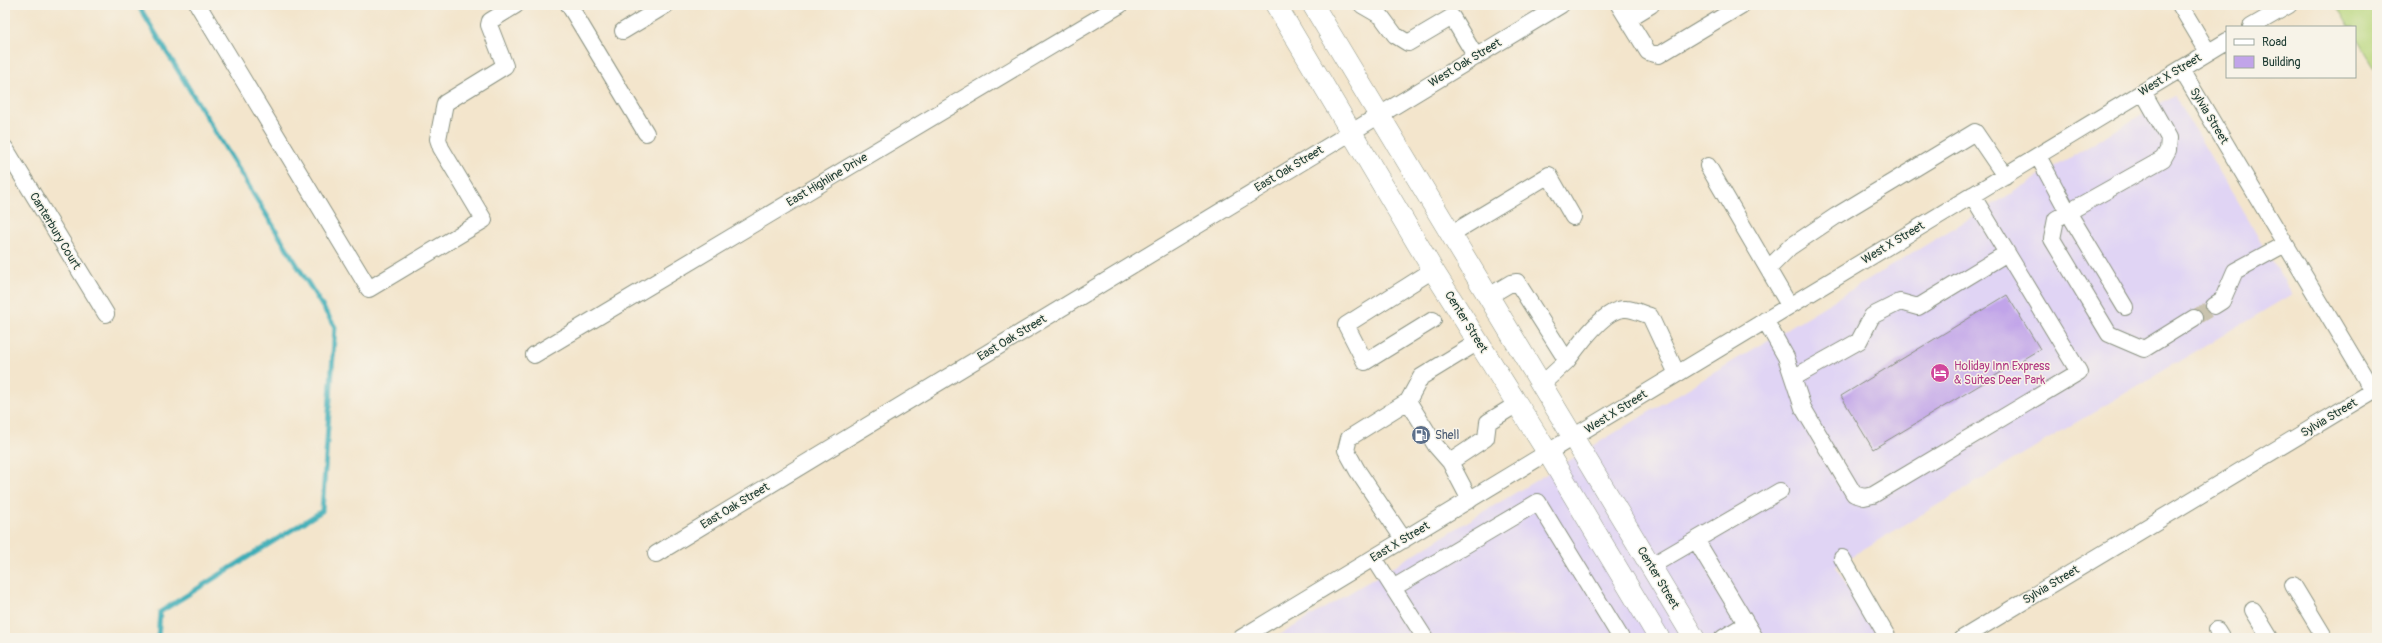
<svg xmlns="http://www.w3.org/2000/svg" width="2382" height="643" viewBox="0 0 2382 643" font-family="Pangolin,sans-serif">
<rect width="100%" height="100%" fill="#f7f3e8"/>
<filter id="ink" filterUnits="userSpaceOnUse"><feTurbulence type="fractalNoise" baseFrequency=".025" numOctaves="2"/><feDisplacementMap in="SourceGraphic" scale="8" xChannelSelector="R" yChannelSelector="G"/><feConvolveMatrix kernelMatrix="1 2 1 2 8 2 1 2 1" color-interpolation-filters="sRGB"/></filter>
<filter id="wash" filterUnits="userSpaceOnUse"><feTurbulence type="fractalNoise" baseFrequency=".012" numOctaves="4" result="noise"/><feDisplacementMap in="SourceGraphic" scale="16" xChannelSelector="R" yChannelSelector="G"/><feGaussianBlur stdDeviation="0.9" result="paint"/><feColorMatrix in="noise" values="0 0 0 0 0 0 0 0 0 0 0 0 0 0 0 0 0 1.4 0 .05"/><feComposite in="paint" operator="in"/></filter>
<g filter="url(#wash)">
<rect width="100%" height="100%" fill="#f3e5cc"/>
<path fill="#e0d4f4" d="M 2174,95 L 2292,294 L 1835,566 L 1878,638 L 1275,638 Z"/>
<path fill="#b9d77e" stroke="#6c8a59" d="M 2336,5 L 2377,5 L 2377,72 L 2355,36 L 2355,27 L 2349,27 Z"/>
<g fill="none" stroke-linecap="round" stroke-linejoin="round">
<path stroke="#3cadb7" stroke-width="5" d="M 138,5 L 335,327 L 322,511 L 160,612 L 158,638"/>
</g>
<g id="blocks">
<path fill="#c1a4e9" d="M 2007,295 L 2040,349 L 1873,449 L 1841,396 Z"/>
</g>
</g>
<g filter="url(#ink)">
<use href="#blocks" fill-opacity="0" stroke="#899180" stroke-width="1"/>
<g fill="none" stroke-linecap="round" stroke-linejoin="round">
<path stroke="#c9c3ae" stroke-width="16" stroke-dasharray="16 8" stroke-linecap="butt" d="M 2194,318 L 2214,306"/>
<defs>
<path id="minor" d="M 198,5 L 369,289 L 484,220 L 441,148 L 438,139 L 445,103 L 505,66 L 489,25 L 490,21 L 516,5
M 569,5 L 646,133
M 1362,5 L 1381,16 L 1395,35 L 1408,43 L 1452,17 L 1476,57
M 1619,5 L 1648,52 L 1659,55 L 1742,5
M 2180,5 L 2208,52
M 1628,19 L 1651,5
M 2251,27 L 2289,5
M 623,31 L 666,5
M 2143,92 L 2169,138 L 2168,150 L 2163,159 L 2056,219 L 2052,239 L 2109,334 L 2144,349 L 2194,318
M 5,148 L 106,314
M 2038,156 L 2068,212 L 2125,307
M 1708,166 L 1789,305
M 1451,234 L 1549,175 L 1573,217
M 1768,269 L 1790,247 L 1836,216 L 1975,132 L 2005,176
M 1489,296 L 1511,283 L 1517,282 L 1567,361 L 1542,384
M 2214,306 L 2222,301 L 2235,271 L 2285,244
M 1433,320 L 1365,362 L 1346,325 L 1433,270
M 1765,320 L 1786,357 L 1803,408 L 1854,494 L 1864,497 L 1873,495 L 2079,372 L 1972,195
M 534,355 L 1120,5
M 1567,361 C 1578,346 1605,307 1626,309 C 1634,309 1643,314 1650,316 L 1677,374
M 1793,378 L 1859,341 L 1872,316 L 1900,302 L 1918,307 L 2007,253
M 1408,401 L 1436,446 L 1450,462
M 1470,500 L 1450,462 L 1486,438 L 1488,422 L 1517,404
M 1404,540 L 1357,470 L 1346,450 L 1349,438 L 1408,401 L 1421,377 L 1478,342
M 1696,540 L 1755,638
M 656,554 L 1561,5
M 1374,558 L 1425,638
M 1842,558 L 1888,638
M 1651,566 L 1780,491
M 2293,585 L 2325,638
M 1393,588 L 1538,502 L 1621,638
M 2253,610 L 2270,638
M 2217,630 L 2222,638
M 1241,638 L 2227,41
M 1723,638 L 1746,624
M 1963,638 L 2373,391 L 2181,69"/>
<path id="major" d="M 1276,5 L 1433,270 L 1548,453 L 1659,638
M 1313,5 L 1694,638"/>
</defs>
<use href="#minor" stroke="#899180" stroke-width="18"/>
<use href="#major" stroke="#899180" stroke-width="22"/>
<use href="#minor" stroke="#fff" stroke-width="16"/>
<use href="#major" stroke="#fff" stroke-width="21"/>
</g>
</g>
<defs>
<symbol id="hotel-disc" viewBox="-11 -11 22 22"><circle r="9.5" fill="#d1479c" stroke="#f7f3e8"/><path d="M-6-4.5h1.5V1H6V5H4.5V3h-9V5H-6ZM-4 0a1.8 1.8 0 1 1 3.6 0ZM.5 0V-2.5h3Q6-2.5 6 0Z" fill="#fff"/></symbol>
<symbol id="fuel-disc" viewBox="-11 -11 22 22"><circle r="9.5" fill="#5c6f8a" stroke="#f7f3e8"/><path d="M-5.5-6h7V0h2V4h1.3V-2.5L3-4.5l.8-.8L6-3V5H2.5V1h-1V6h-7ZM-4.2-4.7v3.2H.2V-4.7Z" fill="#fff"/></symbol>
</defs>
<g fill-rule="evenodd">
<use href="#hotel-disc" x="1929" y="362" width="22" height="22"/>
<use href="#fuel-disc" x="1410" y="424" width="22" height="22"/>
</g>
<g text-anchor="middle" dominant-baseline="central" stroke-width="3" stroke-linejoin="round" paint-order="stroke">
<g font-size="12" fill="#1f3d34" stroke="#f7f3e8">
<text transform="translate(1465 63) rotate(-31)">West Oak Street</text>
<text transform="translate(2170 75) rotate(-31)">West X Street</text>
<text transform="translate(2209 116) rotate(59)">Sylvia Street</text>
<text transform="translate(1289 169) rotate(-31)">East Oak Street</text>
<text transform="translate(827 180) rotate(-31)">East Highline Drive</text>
<text transform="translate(55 231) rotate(59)">Canterbury Court</text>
<text transform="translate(1893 243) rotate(-31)">West X Street</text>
<text transform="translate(1466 322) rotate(58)">Center Street</text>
<text transform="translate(1012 338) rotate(-31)">East Oak Street</text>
<text transform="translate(1616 412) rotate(-32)">West X Street</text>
<text transform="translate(2329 418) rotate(-31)">Sylvia Street</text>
<text transform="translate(735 506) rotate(-31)">East Oak Street</text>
<text transform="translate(1400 542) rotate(-31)">East X Street</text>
<text transform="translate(1658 578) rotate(59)">Center Street</text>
<text transform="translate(2051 585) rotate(-31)">Sylvia Street</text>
</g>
<g font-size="12" fill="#b23c85" stroke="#f7f3e8" text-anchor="start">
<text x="1954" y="366">Holiday Inn Express<tspan x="1954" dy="14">&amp; Suites Deer Park</tspan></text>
</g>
<g font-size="12" fill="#4e5e75" stroke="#f7f3e8" text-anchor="start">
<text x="1435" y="435">Shell</text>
</g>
</g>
<rect width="2382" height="643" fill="none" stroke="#f7f3e8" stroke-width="20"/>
<rect x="2226" y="26" width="130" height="52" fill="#f7f3e8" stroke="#a1aaa0"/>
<rect x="2234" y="39" width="20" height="6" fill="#ffffff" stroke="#a1aaa0"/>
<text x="2262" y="46" font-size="12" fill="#1f3d34">Road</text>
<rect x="2234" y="56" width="20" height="12" fill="#c1a4e9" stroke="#a1aaa0"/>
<text x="2262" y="66" font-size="12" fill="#1f3d34">Building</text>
</svg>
